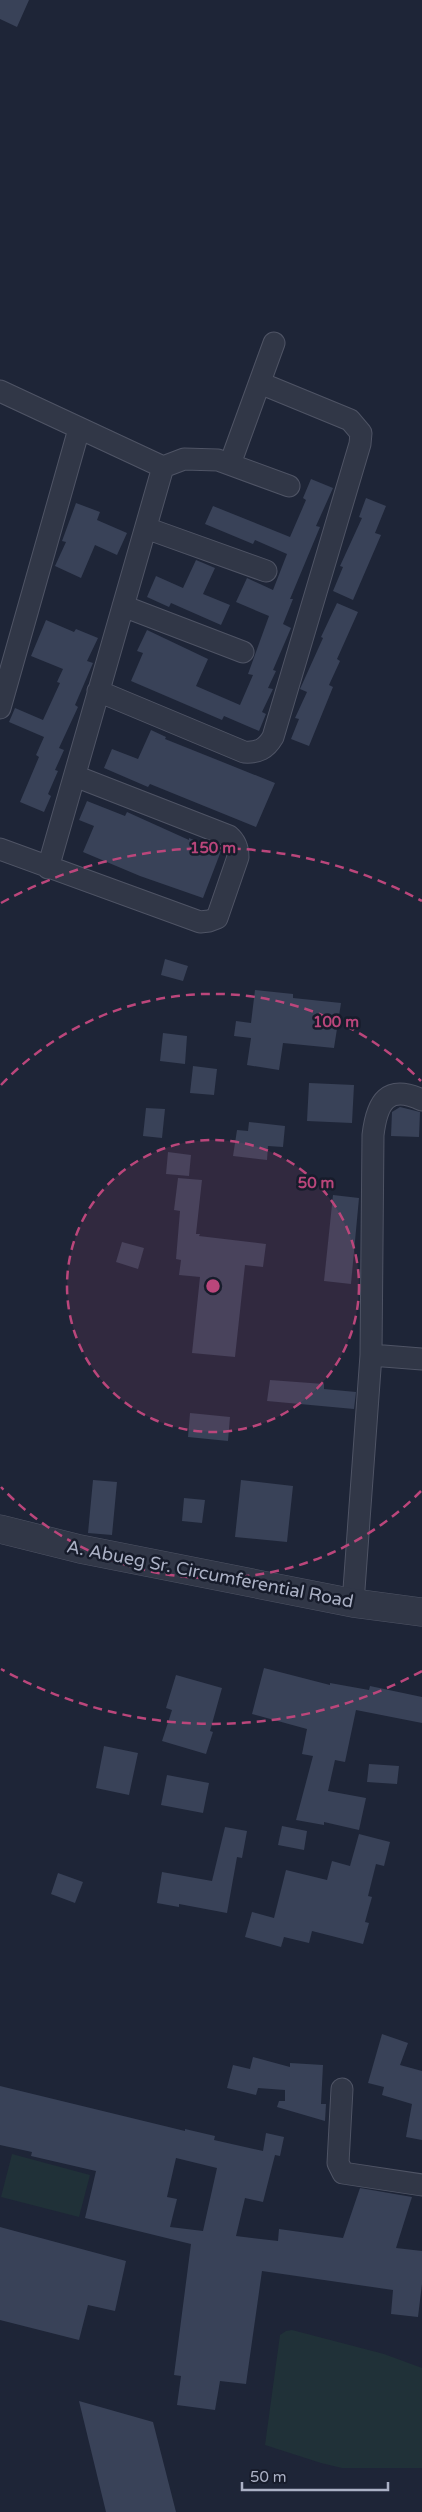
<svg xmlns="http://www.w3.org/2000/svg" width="422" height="2512" viewBox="0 0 422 2512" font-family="'Varela Round',sans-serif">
<rect width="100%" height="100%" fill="#1e2537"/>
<path fill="#203138" d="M 12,2154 L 90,2175 L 79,2217 L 1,2197 Z
M 292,2330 L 384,2354 L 422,2368 L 422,2468 L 342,2468 L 321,2463 L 265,2445 L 280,2335 L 286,2331 Z"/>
<path fill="#394258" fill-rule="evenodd" d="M 0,0 L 29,0 L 17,27 L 0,19 Z
M 311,479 L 333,488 L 316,526 L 320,527 L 290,599 L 293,599 L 283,624 L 291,628 L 273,670 L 276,671 L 268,688 L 273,689 L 262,712 L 266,714 L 259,731 L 224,716 L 222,720 L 131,681 L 143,653 L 137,651 L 147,630 L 208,659 L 196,686 L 240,705 L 253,675 L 248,674 L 269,616 L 236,602 L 247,578 L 273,590 L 287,554 L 255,540 L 253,544 L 205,524 L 213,506 L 290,537 L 306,500 L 303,498 Z
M 366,498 L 386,506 L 375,533 L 381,535 L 353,600 L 333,591 L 343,567 L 340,566 L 362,518 L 359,517 Z
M 76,503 L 100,512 L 97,520 L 127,533 L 117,555 L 95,545 L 81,578 L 55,566 L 66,542 L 62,541 Z
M 196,560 L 215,568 L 203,594 L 230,605 L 221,625 L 171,603 L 169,607 L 147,597 L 156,576 L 183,588 Z
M 337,603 L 358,612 L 337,659 L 340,661 L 329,685 L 333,687 L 309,746 L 291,739 L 299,719 L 295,718 L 307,692 L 300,689 L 323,638 L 321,637 Z
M 46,620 L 74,632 L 76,629 L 98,638 L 87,661 L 93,663 L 75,705 L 78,707 L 59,748 L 64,750 L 55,770 L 58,771 L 48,794 L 51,796 L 44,812 L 20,802 L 39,757 L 36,755 L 44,737 L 9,722 L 15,708 L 43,720 L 60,683 L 57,682 L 63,669 L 31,656 Z
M 151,730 L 166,737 L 165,739 L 275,783 L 256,827 L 150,784 L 148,787 L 104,768 L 112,749 L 138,759 Z
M 87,801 L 125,816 L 127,812 L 189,840 L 189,838 L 221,851 L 203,898 L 140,876 L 83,852 L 94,826 L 79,820 Z
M 165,959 L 188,966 L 183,981 L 161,975 Z
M 255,990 L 293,994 L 293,998 L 341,1003 L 334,1048 L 283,1043 L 279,1070 L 247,1065 L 251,1038 L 234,1036 L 236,1021 L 251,1023 Z
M 163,1033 L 187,1036 L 185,1064 L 160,1061 Z
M 193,1066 L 217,1069 L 214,1095 L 190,1093 Z
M 309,1083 L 354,1085 L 352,1123 L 307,1121 Z
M 400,1107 L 420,1112 L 419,1137 L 391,1136 L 392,1112 Z
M 146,1108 L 165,1109 L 162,1138 L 143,1136 Z
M 249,1122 L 285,1126 L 283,1147 L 268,1146 L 267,1160 L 233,1156 L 237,1130 L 248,1131 Z
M 168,1152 L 191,1155 L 189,1176 L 166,1174 Z
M 178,1178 L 202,1180 L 196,1234 L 200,1234 L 199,1236 L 266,1244 L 263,1267 L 245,1265 L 235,1357 L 192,1353 L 200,1277 L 179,1275 L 181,1260 L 176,1259 L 180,1211 L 174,1210 Z
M 333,1195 L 359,1198 L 351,1284 L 324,1281 Z
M 122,1242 L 144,1248 L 138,1269 L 116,1262 Z
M 270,1380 L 324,1384 L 324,1389 L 356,1392 L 354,1409 L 267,1401 Z
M 190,1413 L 230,1417 L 228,1441 L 188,1437 Z
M 93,1480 L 117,1482 L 112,1535 L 88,1533 Z
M 241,1480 L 293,1486 L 287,1542 L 235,1537 Z
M 184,1498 L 205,1500 L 202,1523 L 182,1521 Z
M 264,1668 L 330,1685 L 330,1683 L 369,1690 L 370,1686 L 422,1697 L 422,1723 L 356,1710 L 345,1762 L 335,1760 L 328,1791 L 366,1798 L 359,1830 L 324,1822 L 324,1825 L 296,1820 L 313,1756 L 302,1754 L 307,1729 L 252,1714 Z
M 176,1675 L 222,1688 L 210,1731 L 213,1732 L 206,1754 L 162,1741 L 172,1710 L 166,1708 Z
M 104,1746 L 138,1753 L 129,1795 L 96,1788 Z
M 369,1764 L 399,1766 L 397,1784 L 367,1782 Z
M 167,1775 L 209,1783 L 203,1813 L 161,1805 Z
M 282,1826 L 307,1831 L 304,1850 L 278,1845 Z
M 225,1827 L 247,1831 L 242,1858 L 237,1857 L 227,1913 L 179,1904 L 179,1907 L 157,1903 L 162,1872 L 212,1881 Z
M 359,1834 L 390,1842 L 384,1866 L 376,1864 L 368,1896 L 372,1897 L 365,1922 L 369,1923 L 363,1944 L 312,1931 L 309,1943 L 284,1937 L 281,1947 L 245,1937 L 252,1912 L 274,1918 L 286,1870 L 327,1880 L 332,1861 L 350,1866 Z
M 58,1873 L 83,1882 L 75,1903 L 51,1894 Z
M 382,2034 L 408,2043 L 400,2065 L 422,2071 L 422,2140 L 406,2137 L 412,2104 L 382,2095 L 384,2087 L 368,2083 Z
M 253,2057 L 290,2067 L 290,2063 L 323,2065 L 321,2104 L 326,2104 L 325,2121 L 277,2107 L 279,2101 L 285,2101 L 285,2090 L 258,2088 L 256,2095 L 227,2088 L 233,2065 L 250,2069 Z
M 0,2086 L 185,2131 L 185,2129 L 215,2136 L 214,2140 L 263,2151 L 266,2133 L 284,2137 L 280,2156 L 275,2155 L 263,2202 L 245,2198 L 236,2236 L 278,2241 L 279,2229 L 343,2238 L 360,2188 L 412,2197 L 396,2248 L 422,2251 L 422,2284 L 418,2317 L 391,2314 L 393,2290 L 262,2271 L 246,2384 L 220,2381 L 215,2410 L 177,2405 L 181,2376 L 174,2375 L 191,2244 L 85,2218 L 96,2171 L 31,2156 L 32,2152 L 0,2145 ZM 176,2158 L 217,2168 L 203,2231 L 170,2227 L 177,2199 L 167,2197 Z
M 0,2227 L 126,2261 L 115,2311 L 88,2305 L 79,2340 L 0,2320 Z
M 79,2401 L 153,2422 L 176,2512 L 106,2512 Z"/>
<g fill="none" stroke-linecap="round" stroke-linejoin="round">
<defs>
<path id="minor" d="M 0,391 L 163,467 L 184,459 L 218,460 L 289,486
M 230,464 L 274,343
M 146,528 L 266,571
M 123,606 L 243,652
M 98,691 L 244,752 C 258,753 266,749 273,737 L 360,444 L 361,433 L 350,420 L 260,383
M 0,708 L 79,429
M 0,849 L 200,922 L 209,921 L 217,918 L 238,857 C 238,848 236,842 229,836 L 75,776
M 48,868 L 163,467
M 371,1355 L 422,1359
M 353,1603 L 371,1355 L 373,1135 C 377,1102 387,1084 422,1100
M 342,2089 L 338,2163 L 343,2173 L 422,2185"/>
<path id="tertiary" d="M 0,1529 L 80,1549 L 353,1603 L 422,1612"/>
</defs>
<use href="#minor" stroke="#4f5465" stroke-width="23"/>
<use href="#tertiary" stroke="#4f5465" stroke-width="29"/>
<use href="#minor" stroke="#313747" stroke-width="21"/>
<use href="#tertiary" stroke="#313747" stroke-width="28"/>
</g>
<circle cx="213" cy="1286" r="146" fill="#bb467b" fill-opacity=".12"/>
<g fill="none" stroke="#bb467b" stroke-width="2.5" stroke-dasharray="9 6">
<circle cx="213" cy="1286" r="146"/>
<path d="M421 1491A292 292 0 0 1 1 1487M1 1085A292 292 0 0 1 421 1081"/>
<path d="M422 1671A438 438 0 0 1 1 1669M1 903A438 438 0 0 1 422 901"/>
</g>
<g text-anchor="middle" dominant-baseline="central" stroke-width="5" stroke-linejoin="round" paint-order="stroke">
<g font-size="18" fill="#abb1c5" stroke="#171c2b">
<text transform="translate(210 1574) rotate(11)">A. Abueg Sr. Circumferential Road</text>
</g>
</g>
<circle cx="213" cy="1286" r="8" fill="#bb467b" stroke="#171c2b" stroke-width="2.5"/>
<g font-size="15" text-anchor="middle" font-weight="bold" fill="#bb467b" stroke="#171c2b" stroke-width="5" stroke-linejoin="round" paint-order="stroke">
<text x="213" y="853">150 m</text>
<text x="336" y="1027">100 m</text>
<text x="316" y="1188">50 m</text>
</g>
<path d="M242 2482v8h146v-8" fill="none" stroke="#abb1c5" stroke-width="2.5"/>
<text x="250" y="2482" font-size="15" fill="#abb1c5" stroke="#171c2b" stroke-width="4" paint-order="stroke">50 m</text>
</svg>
